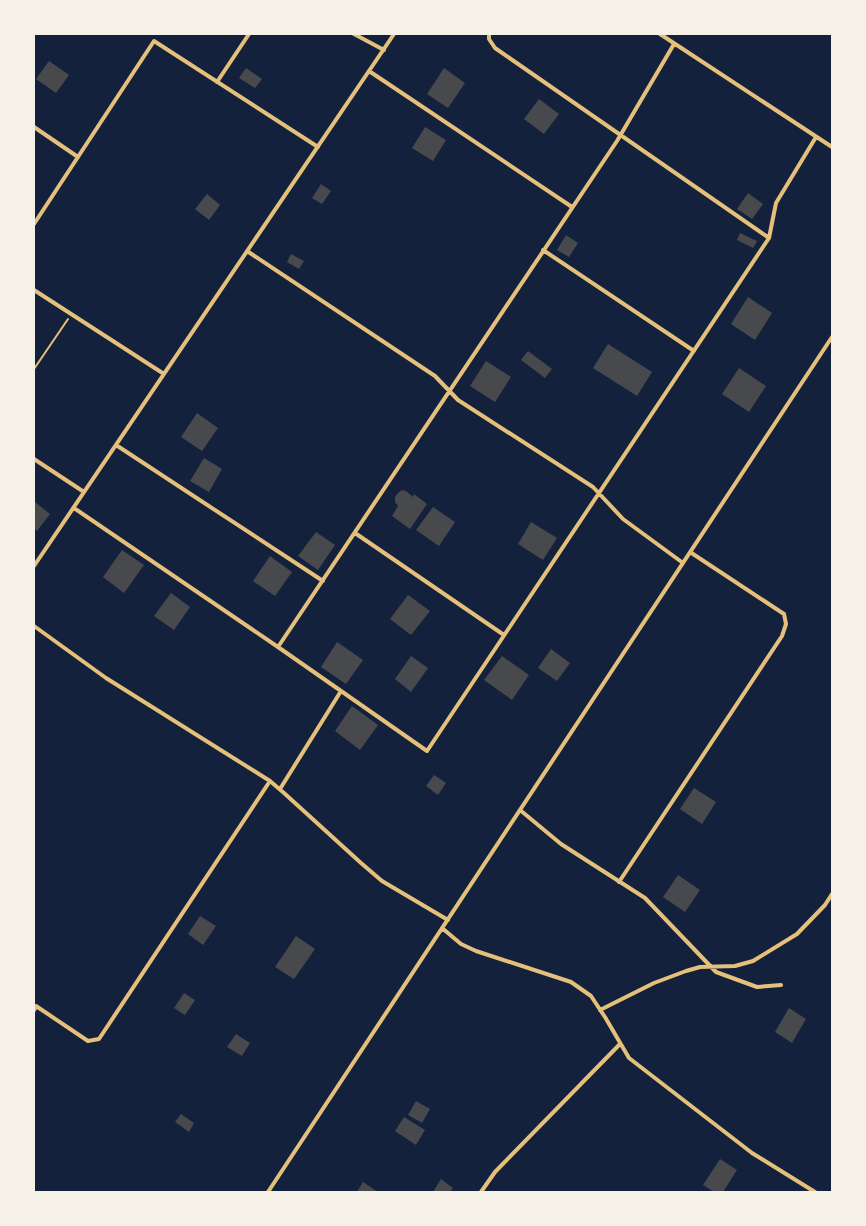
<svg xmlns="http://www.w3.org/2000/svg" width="866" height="1226" viewBox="0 0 866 1226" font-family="'Nunito Sans',sans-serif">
<rect width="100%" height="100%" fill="#14213d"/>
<path fill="#48494c" d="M 49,61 L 69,75 L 56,93 L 36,79 Z
M 246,68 L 262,79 L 255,88 L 239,78 Z
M 444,68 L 465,83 L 448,108 L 427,94 Z
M 539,99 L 559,114 L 544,134 L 524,119 Z
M 425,127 L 446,140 L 433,161 L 412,148 Z
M 321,184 L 331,191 L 322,204 L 312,198 Z
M 748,193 L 763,204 L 752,219 L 737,209 Z
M 207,194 L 220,205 L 209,220 L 195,209 Z
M 740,233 L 757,241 L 753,248 L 737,240 Z
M 566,235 L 578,243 L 569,257 L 557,250 Z
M 291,254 L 304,261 L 299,269 L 287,262 Z
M 748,297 L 772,313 L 755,340 L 731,324 Z
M 608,344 L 652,372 L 637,396 L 593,368 Z
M 528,351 L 552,369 L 545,378 L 521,360 Z
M 486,361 L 511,377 L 495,402 L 470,386 Z
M 739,368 L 766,386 L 749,412 L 722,394 Z
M 197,413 L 218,428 L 202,451 L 181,437 Z
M 204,458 L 222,469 L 209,492 L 190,481 Z
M 402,490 L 406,491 L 413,497 L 414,494 L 427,504 L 410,529 L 392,516 L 398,506 L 395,502 L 395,497 L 398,493 Z
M 35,502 L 50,514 L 37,531 L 34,528 L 34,503 Z
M 433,507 L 455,522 L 439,546 L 416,530 Z
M 531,522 L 557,538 L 543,560 L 518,544 Z
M 316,532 L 335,545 L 318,570 L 298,556 Z
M 122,550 L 144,565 L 124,593 L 103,577 Z
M 270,556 L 292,572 L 275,596 L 253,581 Z
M 171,593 L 190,607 L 174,630 L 154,616 Z
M 408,595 L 430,611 L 411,635 L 390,619 Z
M 337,642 L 363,660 L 346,684 L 321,667 Z
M 551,649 L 570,663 L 557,681 L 538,668 Z
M 411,656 L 428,668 L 411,692 L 395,679 Z
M 502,656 L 529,675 L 512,700 L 484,680 Z
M 352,706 L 378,725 L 360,750 L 335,731 Z
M 434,775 L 446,783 L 438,795 L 426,786 Z
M 694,788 L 716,802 L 702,824 L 680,809 Z
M 678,875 L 700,890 L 685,912 L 663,897 Z
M 200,916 L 216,926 L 203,945 L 188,934 Z
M 296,936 L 315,949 L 294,979 L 275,967 Z
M 184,993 L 195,1000 L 185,1015 L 174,1008 Z
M 789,1008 L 806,1019 L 792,1043 L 775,1032 Z
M 236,1034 L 250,1043 L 242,1056 L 227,1047 Z
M 416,1101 L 430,1109 L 422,1123 L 408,1115 Z
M 181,1114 L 194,1123 L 189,1132 L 175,1122 Z
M 404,1117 L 425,1130 L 416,1145 L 395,1131 Z
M 720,1159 L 737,1170 L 723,1192 L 714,1192 L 703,1185 Z
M 441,1179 L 453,1188 L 450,1192 L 433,1192 Z
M 363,1182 L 378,1192 L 357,1192 Z"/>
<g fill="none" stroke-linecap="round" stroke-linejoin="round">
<path stroke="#e5c07b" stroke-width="2" d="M 34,369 L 68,319"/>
<path stroke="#e5c07b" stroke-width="4" d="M 354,34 L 384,50
M 489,34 L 489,39 L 495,48 L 769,238
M 660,34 L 832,147
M 369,71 L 572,207
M 217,82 L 249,34
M 34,127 L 78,157
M 34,224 L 154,41 L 318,147
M 543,250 L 694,351
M 247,251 L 435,376 L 458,400 L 593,487 L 623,519 L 683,563
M 34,290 L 164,374
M 116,445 L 323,581
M 34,459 L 84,492
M 74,508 L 278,647 L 427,751 L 769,238 L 776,203 L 816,137
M 355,533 L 504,635
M 34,566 L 394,34
M 34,626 L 106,678 L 270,781 L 284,793 L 361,863 L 382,881 L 448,920
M 278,647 L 617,141 L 674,44
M 280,789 L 341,691
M 520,810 L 561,844 L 645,898 L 716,972 L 757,987 L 781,985
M 619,882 L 782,636 L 786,624 L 784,614 L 690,552
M 442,928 L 461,944 L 476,951 L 571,982 L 591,996 L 605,1017 L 629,1058 L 752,1153 L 815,1192
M 34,1010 L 36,1006 L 88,1041 L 99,1039 L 270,781
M 600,1010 L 654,983 L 686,971 L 700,967 L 735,966 L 753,961 L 797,934 L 825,905 L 832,894
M 268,1192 L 832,337
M 481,1192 L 495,1172 L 620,1044"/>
</g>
<rect width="866" height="1226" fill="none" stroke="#f6f1e7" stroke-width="70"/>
</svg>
